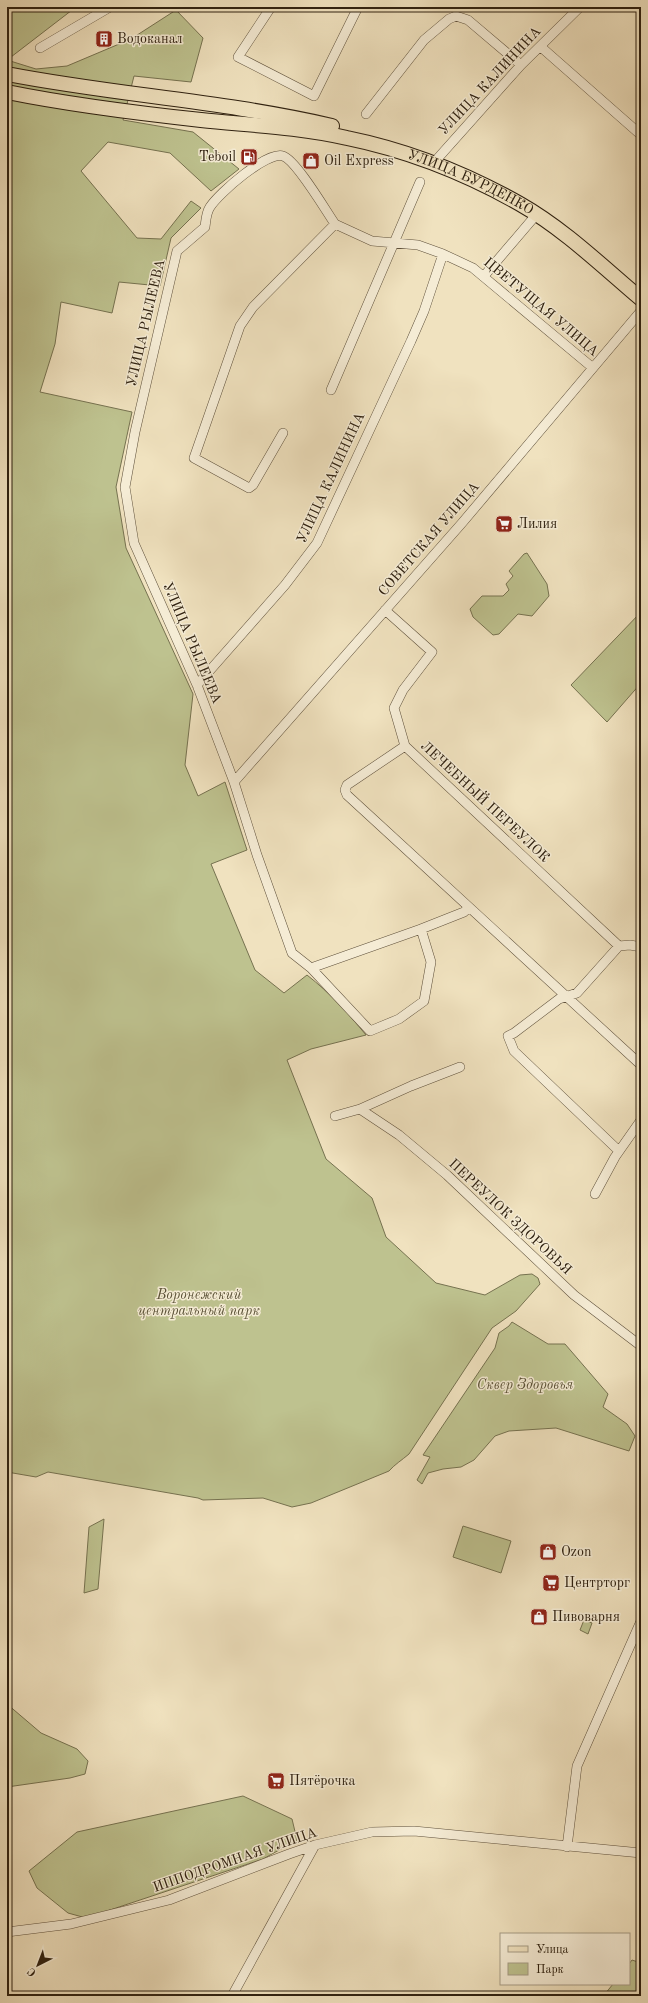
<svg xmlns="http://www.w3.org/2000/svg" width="648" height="2003" viewBox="0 0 648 2003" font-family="'Old Standard TT',serif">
<rect width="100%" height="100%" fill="#f0e2bf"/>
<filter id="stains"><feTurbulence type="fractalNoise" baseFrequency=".005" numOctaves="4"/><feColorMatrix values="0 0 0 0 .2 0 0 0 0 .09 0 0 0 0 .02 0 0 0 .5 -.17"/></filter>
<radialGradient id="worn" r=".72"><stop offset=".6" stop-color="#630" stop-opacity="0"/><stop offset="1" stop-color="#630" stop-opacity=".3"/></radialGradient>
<path fill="#bec28f" stroke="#767250" d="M 7,7 L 76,7 L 11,57 L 7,55 Z
M 176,10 L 203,38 L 191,82 L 134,76 L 123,120 L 193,132 L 239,169 L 211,191 L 170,153 L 108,142 L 81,171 L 137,238 L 161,239 L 191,201 L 201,208 L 171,238 L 160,286 L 119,282 L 112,313 L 61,302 L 55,344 L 40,392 L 132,412 L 116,487 L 126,548 L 193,694 L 185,765 L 198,796 L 225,782 L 247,850 L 211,864 L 255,970 L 284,993 L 307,975 C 330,993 348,1013 366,1035 L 311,1049 L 287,1060 L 326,1159 L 372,1198 L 386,1237 L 436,1283 L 485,1295 L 520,1275 L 532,1274 L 538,1278 L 540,1284 L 516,1311 L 492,1328 L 409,1454 C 402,1460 394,1465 389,1471 L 311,1503 L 292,1507 L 263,1498 L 203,1500 L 198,1498 L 48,1472 L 36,1477 L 7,1472 L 7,60 L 36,69 L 67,66 L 131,39 Z
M 527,553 L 547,584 L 549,596 L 532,616 L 518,614 L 499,634 L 493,635 L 473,617 L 470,609 L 482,596 L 503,596 L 509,590 L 506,584 L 513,576 L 509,571 L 524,554 Z
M 641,612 L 641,683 L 607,722 L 571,685 Z
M 512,1322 L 548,1344 L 565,1344 L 608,1394 L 603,1407 L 627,1424 L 635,1436 L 629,1451 L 556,1428 L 509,1431 L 495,1436 L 474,1460 L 461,1467 L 443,1469 L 428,1473 L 422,1484 L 417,1480 L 430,1457 L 423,1455 L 495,1348 L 499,1333 L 509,1326 Z
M 104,1519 L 98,1589 L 84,1593 L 89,1527 Z
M 463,1526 L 511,1541 L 501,1573 L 453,1557 Z
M 584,1620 L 592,1623 L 588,1634 L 580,1630 Z
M 7,1704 L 41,1733 L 77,1749 L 88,1761 L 85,1774 L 70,1778 L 7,1787 Z
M 243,1796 L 292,1819 L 297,1840 L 263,1859 L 86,1918 L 68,1913 L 37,1888 L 29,1871 L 77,1832 Z
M 632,1960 L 641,1963 L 641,1992 L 637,1996 L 608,1996 L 605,1994 L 613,1984 L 629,1984 L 629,1964 Z"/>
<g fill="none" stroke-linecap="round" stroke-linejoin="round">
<defs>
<path id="minor" d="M 271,7 L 238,57 L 314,96 L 358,7
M 541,47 L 641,135
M 40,48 L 110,7
M 366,114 L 424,40 L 449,19 L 456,16 L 468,20 L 521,65
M 438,158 L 521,65 L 580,7
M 335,224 C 326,211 296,160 283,156 C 267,151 219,193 210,207 C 206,213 206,220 205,227 L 177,251 L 135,432 L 125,487 L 134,543 L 197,685 L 234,782 L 257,855 L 292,953 L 311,968 L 421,929 L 464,912 L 469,907
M 335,224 L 372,241 L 418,245 L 443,254 L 473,268 L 593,368
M 484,276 L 536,215
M 331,390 L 420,182
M 283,433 L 253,485 L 249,488 L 194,458 L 240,326 L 253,307 L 335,224
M 385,610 L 432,652 L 403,690 L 394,708 L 405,746 L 619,946 L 630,945 L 641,947
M 197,685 L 285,585 L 317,543 L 411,341 L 424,311 L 443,254
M 405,746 L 347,785 L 345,790 L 347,795 L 641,1065
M 234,782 L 462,523 L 641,311
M 311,968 L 370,1031 L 399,1019 L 424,1001 L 431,962 L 421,929
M 460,1067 L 411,1086 L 360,1109 L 399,1135 L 447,1175 L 574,1295 L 641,1346
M 335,1116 L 360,1109
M 619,1151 L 514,1051 L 508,1036 L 514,1033 L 559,999 L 577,993 L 619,946
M 595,1194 L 615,1157 L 641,1120
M 567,1847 L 577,1766 L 641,1621
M 7,1932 L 71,1924 L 169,1900 L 289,1854 L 315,1845 L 372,1832 L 414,1831 L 641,1853
M 232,1996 L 315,1845"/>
<g id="primary">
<path d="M 7,74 C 115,95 225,101 332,126"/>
<path id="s1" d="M 7,92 C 71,105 136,113 201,120 C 249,125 299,127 347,138 C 406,150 467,174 520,204 C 564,229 602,266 641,299"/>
</g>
</defs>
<use href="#minor" stroke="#5f513c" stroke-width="10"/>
<use href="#primary" stroke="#2f2110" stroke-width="16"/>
<use href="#minor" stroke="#f5ecd5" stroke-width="9"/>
<use href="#primary" stroke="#f0e2bf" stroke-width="14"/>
</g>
<defs>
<symbol id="building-square" viewBox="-11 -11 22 22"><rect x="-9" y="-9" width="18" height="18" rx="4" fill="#8f2418" stroke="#f5ecd5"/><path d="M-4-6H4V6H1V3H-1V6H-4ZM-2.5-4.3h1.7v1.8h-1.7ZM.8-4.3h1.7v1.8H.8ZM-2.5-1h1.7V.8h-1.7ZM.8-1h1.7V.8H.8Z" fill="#fff"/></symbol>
<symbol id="fuel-square" viewBox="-11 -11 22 22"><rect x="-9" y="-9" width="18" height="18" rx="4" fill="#8f2418" stroke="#f5ecd5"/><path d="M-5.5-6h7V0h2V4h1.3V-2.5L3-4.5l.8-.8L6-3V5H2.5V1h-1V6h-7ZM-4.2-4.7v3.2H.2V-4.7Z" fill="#fff"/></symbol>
<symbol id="shop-square" viewBox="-11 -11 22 22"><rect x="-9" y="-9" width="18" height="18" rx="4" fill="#8f2418" stroke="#f5ecd5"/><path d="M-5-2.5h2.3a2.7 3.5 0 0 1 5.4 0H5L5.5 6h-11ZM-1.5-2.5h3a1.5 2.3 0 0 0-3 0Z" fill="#fff"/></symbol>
<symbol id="supermarket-square" viewBox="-11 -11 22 22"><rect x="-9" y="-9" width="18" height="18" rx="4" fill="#8f2418" stroke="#f5ecd5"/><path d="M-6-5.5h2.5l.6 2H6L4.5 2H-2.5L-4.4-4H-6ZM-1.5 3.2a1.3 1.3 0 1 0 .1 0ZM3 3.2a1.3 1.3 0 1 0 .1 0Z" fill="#fff"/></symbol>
</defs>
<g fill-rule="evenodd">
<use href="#building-square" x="94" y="29" width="20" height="20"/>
<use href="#fuel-square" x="239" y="147" width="20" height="20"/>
<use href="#shop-square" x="301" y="151" width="20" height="20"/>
<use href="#supermarket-square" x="494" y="514" width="20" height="20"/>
<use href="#shop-square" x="538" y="1542" width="20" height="20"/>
<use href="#supermarket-square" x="541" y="1573" width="20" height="20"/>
<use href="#shop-square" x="529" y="1607" width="20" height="20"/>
<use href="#supermarket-square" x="266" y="1771" width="20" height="20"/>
</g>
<g text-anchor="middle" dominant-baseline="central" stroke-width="3" stroke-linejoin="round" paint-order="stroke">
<g font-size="14" fill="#2f2110" stroke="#f5ecd5" text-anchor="start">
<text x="117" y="39">Водоканал</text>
<text x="236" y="157" text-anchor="end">Teboil</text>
<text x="324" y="161">Oil Express</text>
<text x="517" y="524">Лилия</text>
<text x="561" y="1552">Ozon</text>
<text x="564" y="1583">Центрторг</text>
<text x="552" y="1617">Пивоварня</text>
<text x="289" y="1781">Пятёрочка</text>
</g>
<g font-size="14" fill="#2f2110" stroke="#f5ecd5">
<text transform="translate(490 81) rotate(-47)">УЛИЦА КАЛИНИНА</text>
<text stroke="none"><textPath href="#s1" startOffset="475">УЛИЦА БУРДЕНКО</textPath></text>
<text transform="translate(541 307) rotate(40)">ЦВЕТУЩАЯ УЛИЦА</text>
<text transform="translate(146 323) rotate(-77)">УЛИЦА РЫЛЕЕВА</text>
<text transform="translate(331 478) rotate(-65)">УЛИЦА КАЛИНИНА</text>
<text transform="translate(429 539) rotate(-49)">СОВЕТСКАЯ УЛИЦА</text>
<text transform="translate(192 643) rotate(67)">УЛИЦА РЫЛЕЕВА</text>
<text transform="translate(485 802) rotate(43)">ЛЕЧЕБНЫЙ ПЕРЕУЛОК</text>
<text transform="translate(510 1217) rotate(43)">ПЕРЕУЛОК ЗДОРОВЬЯ</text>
<text transform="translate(235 1860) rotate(-19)">ИППОДРОМНАЯ УЛИЦА</text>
</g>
<g font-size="14" font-style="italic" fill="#5a5136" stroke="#f5ecd5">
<text x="199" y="1295">Воронежский<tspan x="199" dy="16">центральный парк</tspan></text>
<text x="525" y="1385">Сквер Здоровья</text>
</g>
</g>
<rect width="648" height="2003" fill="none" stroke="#f0e2bf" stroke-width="24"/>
<rect x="8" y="8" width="632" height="1987" fill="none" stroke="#2f2110" stroke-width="2"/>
<rect x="12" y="12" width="624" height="1979" fill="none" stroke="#2f2110"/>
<rect x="500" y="1933" width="130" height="52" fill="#f5ecd5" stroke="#a69b86"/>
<rect x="508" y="1946" width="20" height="6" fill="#f0e2bf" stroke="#a69b86"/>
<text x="536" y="1953" font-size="12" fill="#2f2110">Улица</text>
<rect x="508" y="1963" width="20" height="12" fill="#bec28f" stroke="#a69b86"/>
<text x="536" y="1973" font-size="12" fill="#2f2110">Парк</text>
<g transform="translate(38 1965) rotate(222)" stroke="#f5ecd5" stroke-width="3" paint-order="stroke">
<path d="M0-3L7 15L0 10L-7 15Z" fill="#2f2110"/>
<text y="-6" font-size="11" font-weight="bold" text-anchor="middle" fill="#2f2110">С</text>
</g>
<rect width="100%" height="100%" filter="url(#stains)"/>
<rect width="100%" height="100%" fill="url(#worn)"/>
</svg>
